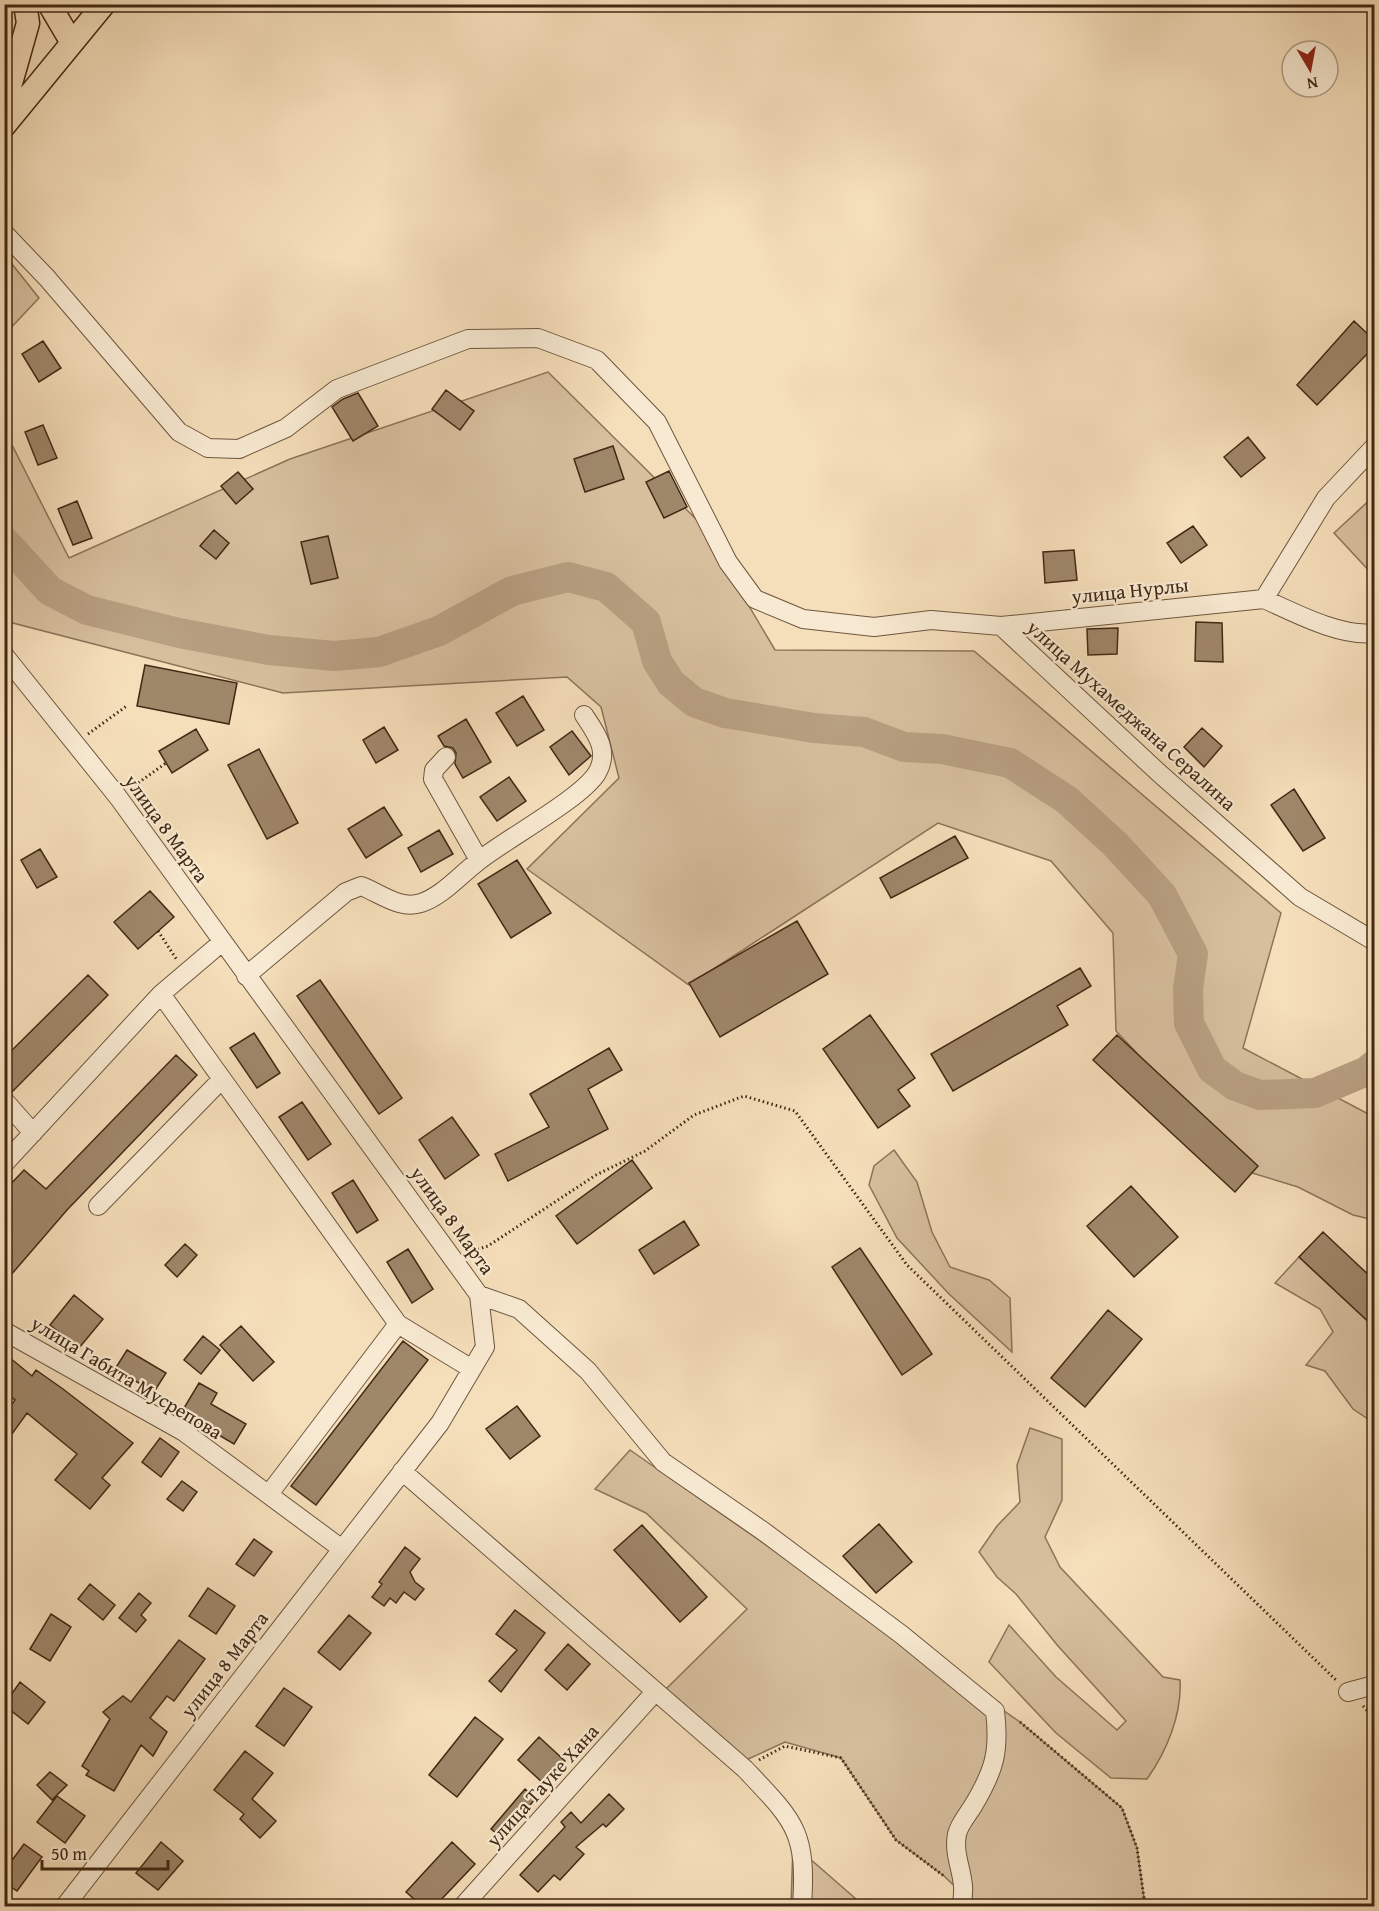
<svg xmlns="http://www.w3.org/2000/svg" width="1379" height="1911" viewBox="0 0 1379 1911" font-family="'Gentium Book Plus',serif">
<rect width="100%" height="100%" fill="#f5deba"/>
<filter id="stains"><feTurbulence type="fractalNoise" baseFrequency=".00333" numOctaves="4"/><feColorMatrix values="0 0 0 0 .2 0 0 0 0 .09 0 0 0 0 .02 0 0 0 .5 -.17"/></filter>
<radialGradient id="worn" r=".72"><stop offset=".6" stop-color="#630" stop-opacity="0"/><stop offset="1" stop-color="#630" stop-opacity=".3"/></radialGradient>
<path fill="#d7bf9e" stroke="#8c7459" stroke-width="1.5" d="M 4,254 L 39,298 L 5,334 L 4,334 Z
M 548,372 L 700,523 L 775,650 L 974,651 L 1281,913 L 1243,1048 L 1374,1117 L 1374,1220 L 1353,1215 L 1298,1187 L 1249,1172 L 1116,1031 L 1113,933 L 1051,861 L 938,823 L 689,985 L 527,869 L 619,778 L 601,707 L 567,677 L 283,693 L 9,622 L 5,611 L 5,431 L 69,558 L 290,459 Z
M 1374,496 L 1374,576 L 1334,533 Z
M 894,1150 L 917,1182 L 932,1232 L 950,1267 L 989,1280 L 1010,1298 L 1012,1352 L 949,1294 L 897,1238 L 869,1185 L 874,1166 Z
M 1299,1257 L 1374,1327 L 1374,1423 L 1353,1409 L 1325,1371 L 1306,1365 L 1333,1332 L 1320,1309 L 1275,1283 Z
M 1030,1428 L 1062,1439 L 1062,1500 L 1045,1537 L 1060,1567 L 1163,1677 L 1180,1680 C 1182,1714 1167,1751 1147,1779 L 1111,1778 L 1056,1733 L 989,1662 L 1009,1625 L 1056,1677 L 1117,1730 L 1126,1721 L 1058,1646 L 1016,1594 L 997,1577 L 979,1552 L 997,1526 L 1020,1502 L 1017,1465 Z
M 630,1450 L 1020,1722 L 1122,1808 L 1137,1848 L 1144,1898 L 1149,1906 L 975,1906 L 944,1876 L 896,1840 L 841,1758 L 785,1742 L 744,1761 L 665,1690 L 747,1609 L 646,1513 L 595,1489 Z
M 793,1844 L 864,1906 L 791,1906 Z"/>
<g fill="none" stroke-linecap="round" stroke-linejoin="round">
<path stroke="#b8a082" stroke-width="30" d="M 4,541 L 50,591 L 87,610 L 179,633 L 269,650 L 334,656 L 379,652 L 439,631 L 512,591 L 568,577 L 606,587 L 646,622 L 657,661 L 671,683 L 694,702 L 725,713 L 814,728 L 864,732 L 904,747 L 942,749 L 1010,763 L 1067,800 L 1115,844 L 1162,895 L 1193,954 L 1188,989 L 1189,1023 L 1212,1069 L 1235,1086 L 1260,1095 L 1315,1093 L 1367,1071 L 1374,1065"/>
</g>
<path fill="#9f876a" stroke="#422914" stroke-width="1.5" d="M 1354,321 L 1374,340 L 1374,347 L 1317,405 L 1297,385 Z
M 43,341 L 61,368 L 39,382 L 22,354 Z
M 446,390 L 474,411 L 460,430 L 432,409 Z
M 358,393 L 378,426 L 353,441 L 332,407 L 343,399 Z
M 43,425 L 57,458 L 38,465 L 25,432 Z
M 1248,437 L 1265,458 L 1241,477 L 1224,457 Z
M 613,446 L 624,479 L 585,492 L 574,459 Z
M 669,471 L 687,507 L 664,518 L 646,482 Z
M 238,472 L 253,489 L 236,504 L 221,486 Z
M 77,501 L 92,538 L 73,545 L 58,509 Z
M 1193,526 L 1207,545 L 1181,563 L 1167,543 Z
M 214,530 L 229,543 L 216,559 L 200,546 Z
M 328,536 L 338,578 L 311,584 L 301,542 Z
M 1074,550 L 1077,580 L 1045,583 L 1043,552 Z
M 1196,622 L 1222,623 L 1223,662 L 1195,661 Z
M 1118,628 L 1117,654 L 1088,655 L 1087,629 Z
M 145,665 L 237,683 L 229,724 L 137,706 Z
M 523,696 L 544,730 L 517,746 L 496,713 Z
M 466,719 L 491,762 L 463,778 L 455,764 L 456,753 L 453,748 L 444,746 L 438,736 Z
M 384,727 L 398,750 L 376,763 L 363,740 Z
M 1202,728 L 1222,746 L 1204,767 L 1184,747 Z
M 196,729 L 208,750 L 172,773 L 159,751 Z
M 572,731 L 591,756 L 569,775 L 550,747 Z
M 259,749 L 298,823 L 267,839 L 228,765 Z
M 509,777 L 526,801 L 497,821 L 480,797 Z
M 1294,789 L 1325,838 L 1303,851 L 1271,805 Z
M 384,807 L 402,835 L 366,858 L 348,829 Z
M 439,830 L 453,854 L 421,872 L 408,848 Z
M 955,836 L 968,858 L 891,898 L 880,878 Z
M 40,849 L 57,877 L 37,888 L 21,860 Z
M 517,860 L 551,913 L 511,938 L 478,884 Z
M 150,891 L 174,917 L 138,949 L 114,922 Z
M 797,921 L 828,974 L 720,1037 L 689,983 Z
M 1080,968 L 1091,986 L 1057,1006 L 1068,1025 L 953,1091 L 931,1054 Z
M 88,975 L 108,995 L 12,1092 L 4,1084 L 4,1058 Z
M 320,980 L 402,1098 L 379,1114 L 297,996 Z
M 870,1015 L 915,1078 L 898,1090 L 910,1106 L 878,1128 L 823,1049 Z
M 254,1033 L 280,1073 L 257,1088 L 230,1048 Z
M 1117,1035 L 1258,1166 L 1235,1192 L 1093,1060 Z
M 609,1048 L 622,1070 L 588,1089 L 608,1129 L 508,1181 L 495,1154 L 549,1127 L 530,1094 Z
M 176,1055 L 197,1075 L 67,1210 L 4,1283 L 4,1191 L 24,1170 L 46,1189 Z
M 302,1102 L 331,1144 L 308,1160 L 279,1117 Z
M 452,1117 L 479,1155 L 445,1179 L 419,1140 Z
M 632,1160 L 652,1188 L 577,1244 L 556,1216 Z
M 353,1180 L 378,1220 L 357,1233 L 332,1193 Z
M 1131,1186 L 1178,1237 L 1134,1277 L 1087,1226 Z
M 684,1221 L 699,1245 L 654,1274 L 639,1250 Z
M 1323,1232 L 1374,1280 L 1374,1327 L 1299,1257 Z
M 185,1244 L 197,1255 L 177,1277 L 165,1265 Z
M 860,1248 L 932,1354 L 902,1375 L 832,1267 Z
M 408,1249 L 433,1289 L 412,1303 L 387,1262 Z
M 74,1295 L 103,1319 L 79,1348 L 50,1325 Z
M 1108,1310 L 1142,1339 L 1085,1407 L 1051,1378 Z
M 241,1326 L 274,1362 L 253,1381 L 220,1345 Z
M 203,1336 L 220,1350 L 201,1374 L 184,1360 Z
M 403,1341 L 428,1360 L 316,1505 L 291,1486 Z
M 127,1350 L 166,1373 L 154,1392 L 115,1369 Z
M 4,1353 L 32,1376 L 36,1370 L 63,1389 L 133,1443 L 102,1478 L 110,1485 L 90,1509 L 55,1480 L 77,1454 L 27,1413 L 4,1445 L 4,1416 L 15,1400 L 4,1391 Z
M 199,1383 L 217,1393 L 211,1404 L 246,1424 L 234,1444 L 181,1413 Z
M 517,1406 L 540,1436 L 510,1459 L 486,1429 Z
M 160,1438 L 179,1452 L 161,1477 L 142,1462 Z
M 182,1481 L 197,1492 L 183,1511 L 167,1499 Z
M 879,1524 L 912,1562 L 876,1593 L 843,1556 Z
M 642,1525 L 707,1597 L 680,1622 L 614,1550 Z
M 254,1539 L 272,1552 L 254,1576 L 236,1564 Z
M 405,1547 L 420,1559 L 410,1572 L 415,1582 L 424,1589 L 415,1600 L 404,1592 L 396,1603 L 390,1598 L 384,1606 L 372,1597 L 382,1584 L 379,1582 Z
M 90,1584 L 115,1605 L 103,1620 L 78,1599 Z
M 208,1588 L 235,1606 L 216,1634 L 189,1616 Z
M 139,1593 L 151,1603 L 141,1615 L 146,1620 L 136,1632 L 119,1618 Z
M 515,1610 L 545,1633 L 501,1692 L 489,1681 L 517,1650 L 496,1634 Z
M 51,1614 L 71,1627 L 50,1661 L 30,1649 Z
M 349,1615 L 371,1633 L 340,1670 L 318,1652 Z
M 179,1640 L 205,1659 L 174,1701 L 167,1696 L 150,1718 L 167,1732 L 153,1756 L 141,1745 L 114,1791 L 86,1775 L 89,1771 L 82,1766 L 110,1719 L 103,1712 L 123,1696 L 131,1702 Z
M 568,1644 L 590,1664 L 567,1690 L 545,1670 Z
M 20,1682 L 45,1702 L 28,1724 L 4,1705 Z
M 284,1688 L 312,1707 L 284,1746 L 256,1726 Z
M 475,1717 L 503,1739 L 457,1797 L 429,1775 Z
M 539,1737 L 565,1761 L 544,1784 L 518,1760 Z
M 245,1751 L 273,1773 L 252,1799 L 276,1821 L 260,1838 L 240,1819 L 244,1814 L 214,1790 Z
M 50,1772 L 67,1785 L 52,1800 L 37,1785 Z
M 525,1789 L 536,1798 L 502,1838 L 491,1829 Z
M 609,1794 L 624,1809 L 606,1827 L 603,1824 L 576,1847 L 584,1854 L 560,1880 L 554,1875 L 538,1892 L 520,1875 L 565,1827 L 561,1822 L 571,1812 L 581,1823 Z
M 57,1796 L 85,1816 L 65,1843 L 37,1822 Z
M 161,1842 L 183,1861 L 158,1890 L 136,1873 Z
M 452,1842 L 475,1864 L 435,1906 L 422,1906 L 406,1892 Z
M 24,1844 L 42,1857 L 17,1891 L 4,1882 L 4,1853 L 13,1859 Z"/>
<g fill="none" stroke-linecap="round" stroke-linejoin="round">
<defs>
<path id="minor" d="M 4,233 L 47,278 L 179,432 L 208,448 L 239,449 L 286,428 L 337,389 L 468,339 L 538,338 L 597,360 L 657,422 L 728,562 L 755,599 L 803,619 L 874,627 L 931,620 L 1001,626 L 1159,773 L 1300,897 L 1374,941
M 1264,599 C 1295,613 1340,637 1374,633
M 1001,626 L 1264,599 L 1326,498 L 1374,447
M 4,655 L 118,797 L 479,1295 L 485,1347 L 440,1423 L 65,1906
M 446,757 L 434,770 L 433,779 L 479,860
M 246,976 L 346,892 L 361,886 C 380,893 400,910 421,903 C 442,896 459,876 476,863 C 504,840 581,799 597,773 C 610,751 596,733 584,715
M 161,994 L 398,1324 L 472,1369
M 4,1100 L 33,1133
M 4,1164 L 161,994 L 221,943
M 98,1206 L 222,1079
M 479,1295 L 519,1309 L 588,1371 L 663,1462 L 763,1531 L 902,1635 L 995,1711 C 1000,1752 994,1771 973,1806 C 968,1814 959,1825 957,1834 C 952,1860 969,1878 961,1906
M 4,1331 L 184,1432 L 342,1549
M 402,1471 L 745,1769 C 795,1822 807,1831 802,1906
M 269,1494 L 398,1324
M 1348,1692 L 1374,1685
M 463,1906 L 654,1693"/>
<path id="major" d="M 49,4 L 72,43
M 4,108 L 28,23 L 25,4
M 4,126 L 104,4"/>
</defs>
<use href="#minor" stroke="#6f563e" stroke-width="20"/>
<use href="#major" stroke="#422914" stroke-width="25"/>
<path stroke="#422914" stroke-width="3" stroke-dasharray="1.5 3" stroke-linecap="butt" d="M 88,734 L 128,705
M 131,788 L 166,763
M 158,931 L 177,960
M 469,1252 L 488,1246 L 596,1175 L 645,1151 L 694,1115 L 744,1096 L 795,1111 L 907,1265 L 1337,1681
M 1363,1706 L 1374,1718
M 1020,1722 L 1122,1808 L 1137,1848 L 1144,1898 L 1149,1906
M 759,1760 L 785,1746 L 841,1758 L 896,1840 L 944,1876"/>
<use href="#minor" stroke="#f8ead2" stroke-width="18"/>
<use href="#major" stroke="#f5deba" stroke-width="22"/>
</g>
<g text-anchor="middle" dominant-baseline="central" stroke-width="4.5" stroke-linejoin="round" paint-order="stroke">
<g font-size="20" fill="#422914" stroke="#f8ead2">
<text transform="translate(1130 590) rotate(-6)">улица Нурлы</text>
<text transform="translate(1132 715) rotate(42)">улица Мухамеджана Сералина</text>
<text transform="translate(167 828) rotate(54)">улица 8 Марта</text>
<text transform="translate(453 1220) rotate(54)">улица 8 Марта</text>
<text transform="translate(127 1377) rotate(31)">улица Габита Мусрепова</text>
<text transform="translate(224 1664) rotate(-52)">улица 8 Марта</text>
<text transform="translate(542 1785) rotate(-48)">улица Тауке Хана</text>
</g>
</g>
<rect width="1379" height="1911" fill="none" stroke="#f5deba" stroke-width="24"/>
<rect x="6" y="6" width="1367" height="1899" fill="none" stroke="#422914" stroke-width="3"/>
<rect x="12" y="12" width="1355" height="1887" fill="none" stroke="#422914" stroke-width="1.5"/>
<g transform="translate(1310 69) rotate(170)"><circle r="28" fill="#f8ead2" stroke="#af9d86" stroke-width="1.5"/>
<path d="M0-4.5L10 22L0 15L-10 22Z" fill="#8f2418"/>
<text y="-9" font-size="16" font-weight="bold" text-anchor="middle" fill="#422914">N</text>
</g>
<path d="M42 1860v9h126v-9" fill="none" stroke="#422914" stroke-width="3"/>
<text x="51" y="1860" font-size="18" fill="#422914" stroke="#f8ead2" stroke-width="4.5" paint-order="stroke">50 m</text>
<rect width="100%" height="100%" filter="url(#stains)"/>
<rect width="100%" height="100%" fill="url(#worn)"/>
</svg>
